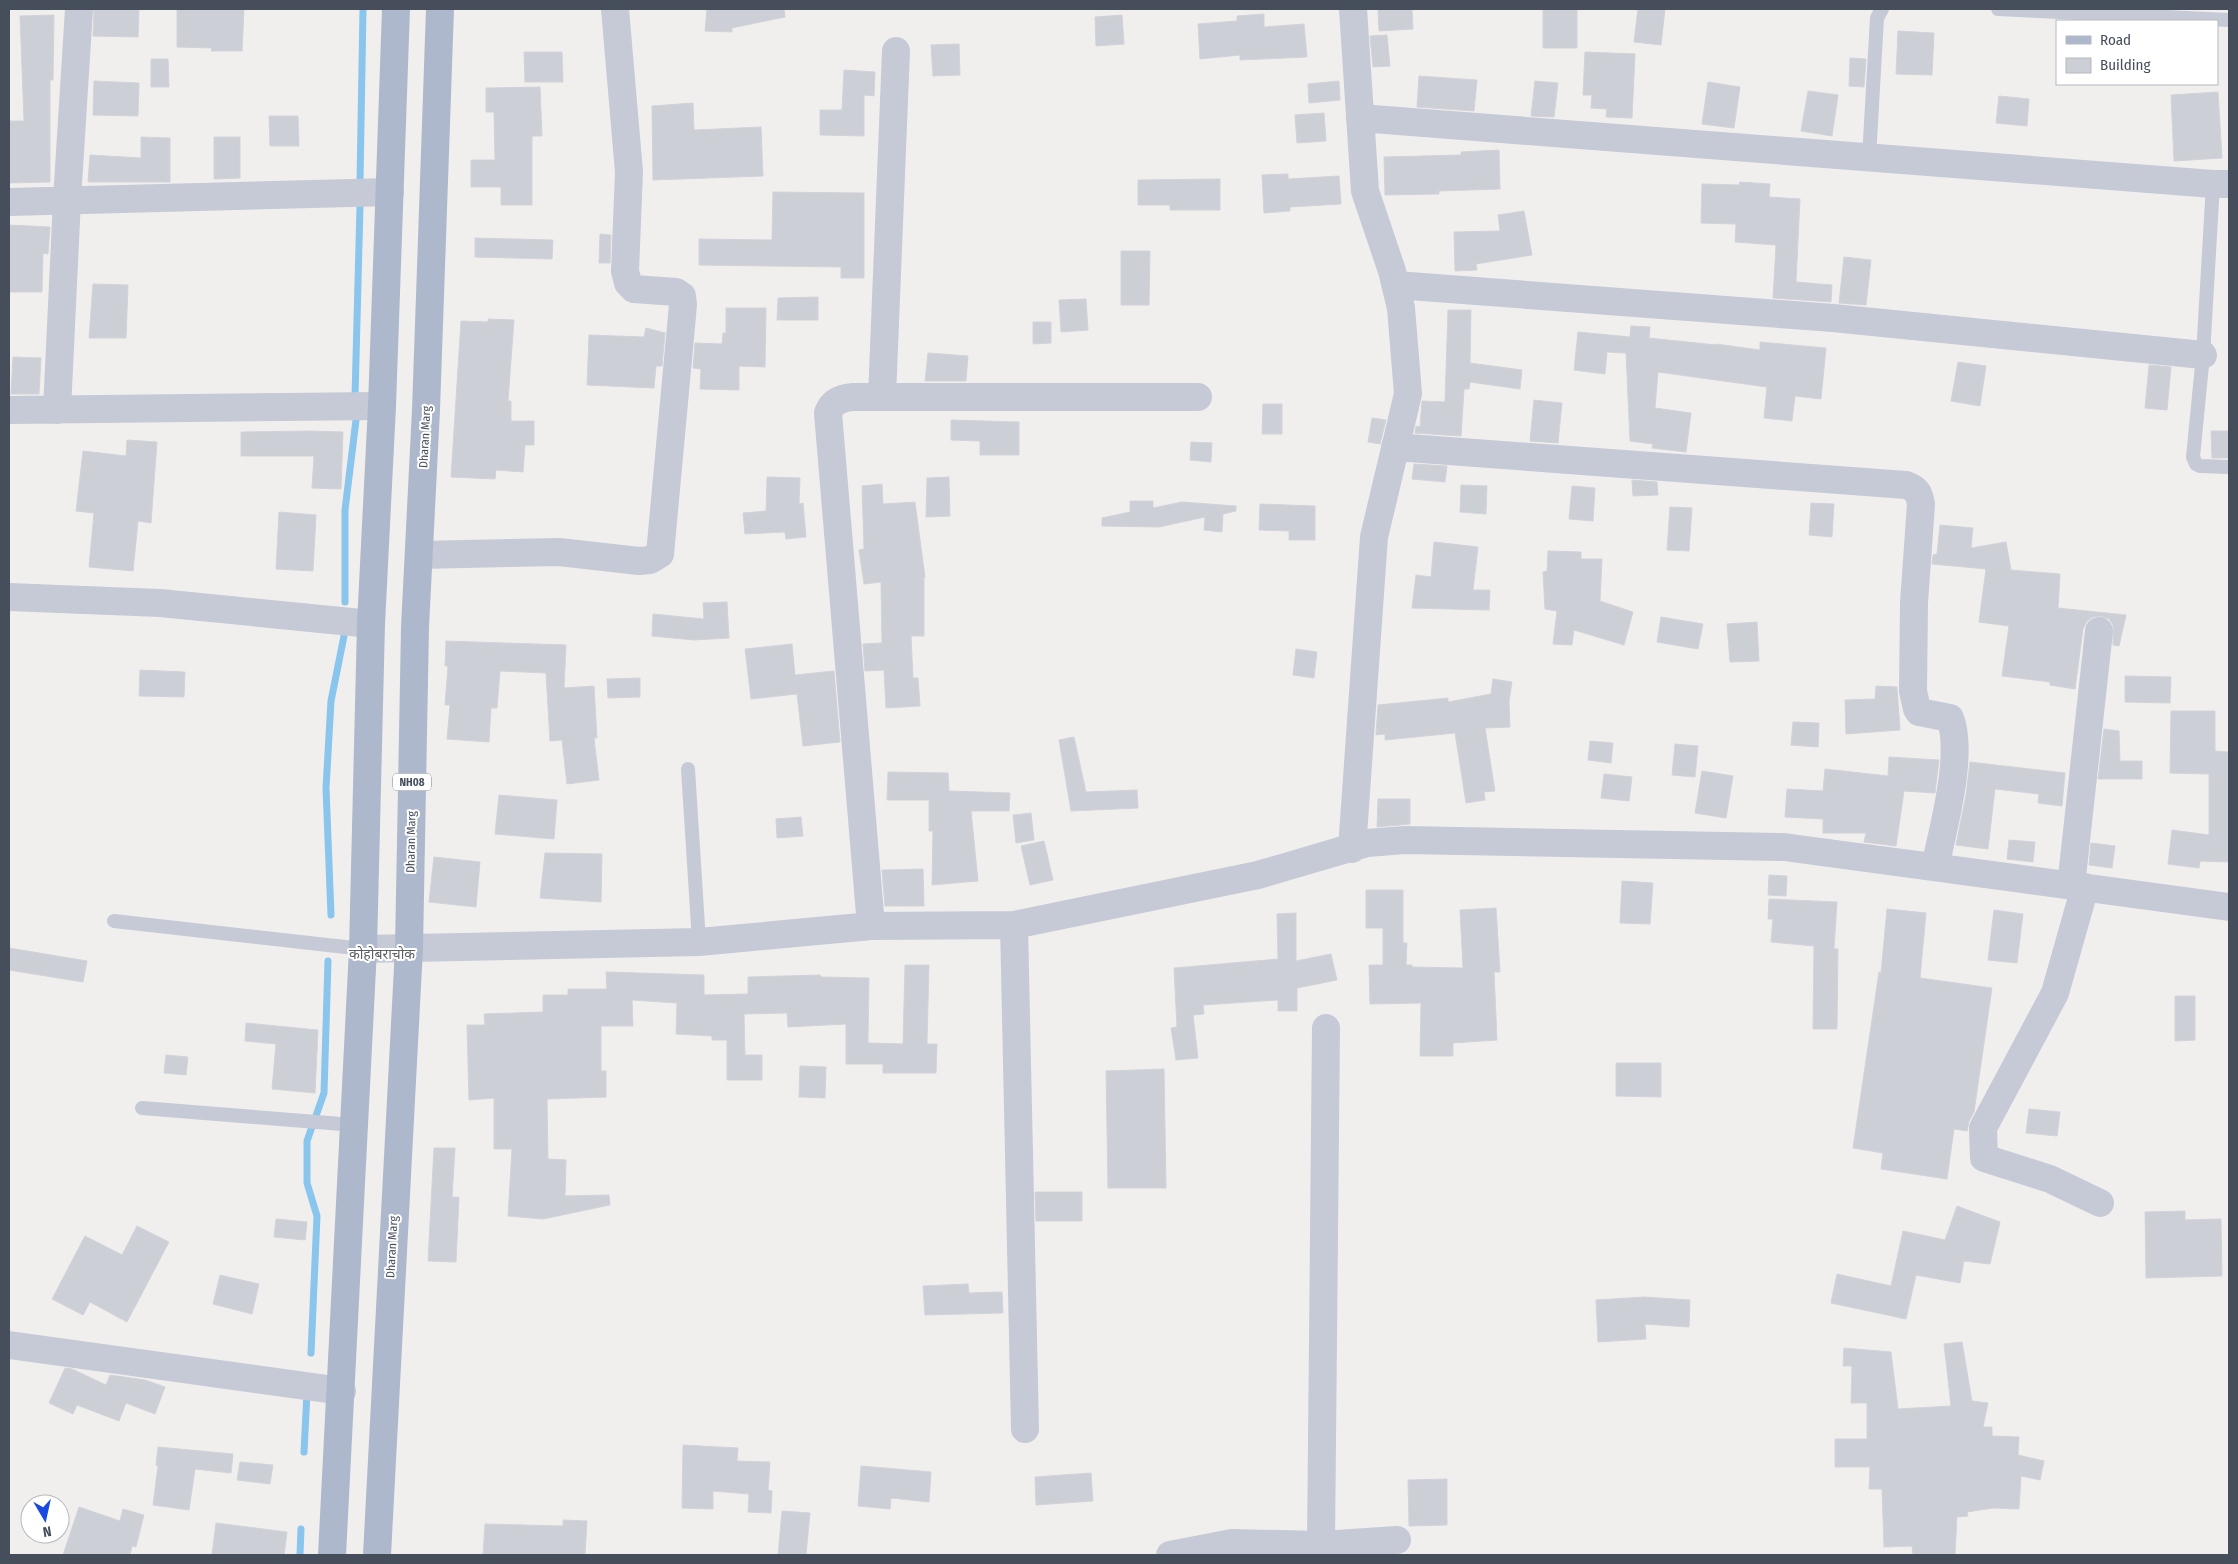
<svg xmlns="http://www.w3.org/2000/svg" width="2238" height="1564" viewBox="0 0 2238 1564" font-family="'Fira Sans Condensed','Noto Sans Devanagari',sans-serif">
<rect width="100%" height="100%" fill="#f1efee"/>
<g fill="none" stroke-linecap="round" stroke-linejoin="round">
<path stroke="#89c5ec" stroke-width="7" d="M 360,181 L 363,9
M 355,397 L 360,206
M 345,602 L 345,510 L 356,420
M 331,915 L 326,788 L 331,701 L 344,636
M 311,1353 L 317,1216 L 307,1183 L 307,1141 L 324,1093 L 328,961
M 304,1452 L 307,1392
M 300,1555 L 301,1529"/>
</g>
<path fill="#cdcfd6" stroke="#d2d3da" d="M 94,9 L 139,9 L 138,37 L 93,36 Z
M 177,9 L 244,9 L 242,51 L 211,51 L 212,48 L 177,47 Z
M 707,9 L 784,9 L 785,17 L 732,28 L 732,32 L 705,31 Z
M 1378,9 L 1412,9 L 1413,29 L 1379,31 Z
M 1543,9 L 1577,9 L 1577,48 L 1543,48 Z
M 1638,9 L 1665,9 L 1661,45 L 1634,42 Z
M 1264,14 L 1264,27 L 1304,24 L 1307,57 L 1240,60 L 1240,55 L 1200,59 L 1198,24 L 1237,21 L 1237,16 Z
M 54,15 L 53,80 L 50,80 L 50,182 L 9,183 L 9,121 L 24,121 L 20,16 Z
M 1122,15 L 1124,44 L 1096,46 L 1095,17 Z
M 1898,31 L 1934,33 L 1932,75 L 1896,74 Z
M 1387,35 L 1390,66 L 1373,67 L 1370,36 Z
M 959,44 L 960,75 L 933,76 L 931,45 Z
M 524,52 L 562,52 L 563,82 L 525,82 Z
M 1585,52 L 1635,54 L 1632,118 L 1606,117 L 1607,109 L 1591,108 L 1592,95 L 1583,95 Z
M 1850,58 L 1866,59 L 1864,87 L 1849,86 Z
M 151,59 L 168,59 L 169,87 L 151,87 Z
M 844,70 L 875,72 L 874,96 L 864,95 L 864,136 L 820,135 L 820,110 L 842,110 Z
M 1419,76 L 1477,80 L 1474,111 L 1417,107 Z
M 94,81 L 139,83 L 138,116 L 93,115 Z
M 1339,81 L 1340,100 L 1309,103 L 1308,84 Z
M 1535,81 L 1558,83 L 1554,117 L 1531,116 Z
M 1708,82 L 1740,87 L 1734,128 L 1702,124 Z
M 540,87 L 542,136 L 532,136 L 532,205 L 501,205 L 501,187 L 471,187 L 471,160 L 495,160 L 494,112 L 486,112 L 486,88 Z
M 1808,91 L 1838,95 L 1832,136 L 1801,131 Z
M 2218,92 L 2222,158 L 2174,161 L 2171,95 Z
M 1999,96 L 2029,99 L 2027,126 L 1996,123 Z
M 693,103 L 694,130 L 761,127 L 763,176 L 653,180 L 652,106 Z
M 1324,113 L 1326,141 L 1297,143 L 1295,115 Z
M 269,116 L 298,116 L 299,146 L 270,146 Z
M 141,137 L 170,138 L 170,182 L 88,182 L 90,155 L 141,158 Z
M 214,137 L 240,137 L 240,178 L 214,179 Z
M 1499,150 L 1500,189 L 1439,191 L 1439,194 L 1385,195 L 1384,157 L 1461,155 L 1461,152 Z
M 1288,174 L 1288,179 L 1339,176 L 1341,204 L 1290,207 L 1290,211 L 1264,213 L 1262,175 Z
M 1220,179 L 1220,210 L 1170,210 L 1170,205 L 1138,205 L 1138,180 Z
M 1740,182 L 1770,184 L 1769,197 L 1800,199 L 1796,282 L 1832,285 L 1831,302 L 1773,298 L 1776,245 L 1735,242 L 1736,224 L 1701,223 L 1702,184 L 1739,185 Z
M 773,192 L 864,193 L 864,278 L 841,278 L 841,267 L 699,265 L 699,239 L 772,240 Z
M 1524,211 L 1532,255 L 1476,264 L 1477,270 L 1455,271 L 1454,232 L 1500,231 L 1498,215 Z
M 9,225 L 50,227 L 48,254 L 43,253 L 42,292 L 9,292 Z
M 600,234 L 611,235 L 610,263 L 599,263 Z
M 475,238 L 553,240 L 552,259 L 475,257 Z
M 1121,251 L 1150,251 L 1149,305 L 1121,305 Z
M 1844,257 L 1871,260 L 1866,305 L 1839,303 Z
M 93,284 L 128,285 L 126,338 L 89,338 Z
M 818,297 L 818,320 L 777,320 L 778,298 Z
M 1086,299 L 1088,330 L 1061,332 L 1059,300 Z
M 726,308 L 766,308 L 765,367 L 739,366 L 739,390 L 700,389 L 701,369 L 693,368 L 695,343 L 722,344 L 723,333 L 726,333 Z
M 1448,310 L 1471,310 L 1470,363 L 1522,370 L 1520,389 L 1470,382 L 1469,389 L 1464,389 L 1461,436 L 1415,433 L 1416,426 L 1420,427 L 1422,401 L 1445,402 Z
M 488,319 L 514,320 L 508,401 L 511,401 L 511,421 L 534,421 L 534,445 L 525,445 L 523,472 L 496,470 L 495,479 L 451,477 L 461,321 L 488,322 Z
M 1033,322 L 1051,322 L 1051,343 L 1033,344 Z
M 1631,326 L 1650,327 L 1649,338 L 1716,345 L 1716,344 L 1760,350 L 1760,342 L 1826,348 L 1821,399 L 1795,396 L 1792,421 L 1764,418 L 1767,387 L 1658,372 L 1655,408 L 1691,413 L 1686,452 L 1652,448 L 1653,444 L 1630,441 L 1626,353 L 1607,352 L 1605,374 L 1574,370 L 1578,332 L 1630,337 Z
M 646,328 L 665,333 L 662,366 L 656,366 L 654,388 L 587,385 L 589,335 L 644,337 Z
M 928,353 L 968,356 L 966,381 L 925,381 Z
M 13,357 L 41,358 L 39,394 L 11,394 Z
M 1958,362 L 1986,366 L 1980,406 L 1951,401 Z
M 2149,365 L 2171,367 L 2167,410 L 2145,408 Z
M 1534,400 L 1562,403 L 1558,443 L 1530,441 Z
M 1263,404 L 1282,404 L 1282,434 L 1262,434 Z
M 1372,418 L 1386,420 L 1380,444 L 1368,442 Z
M 951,420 L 1019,422 L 1019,455 L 980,455 L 980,441 L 951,440 Z
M 310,431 L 343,432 L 341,489 L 312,488 L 314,456 L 241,456 L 241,432 Z
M 2211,431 L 2229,431 L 2229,458 L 2212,458 Z
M 127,440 L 157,442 L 151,523 L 138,521 L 133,571 L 89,567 L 94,513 L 76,511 L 83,451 L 126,456 Z
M 1191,442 L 1212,443 L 1211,462 L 1190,460 Z
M 1414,464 L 1447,466 L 1445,482 L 1412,479 Z
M 767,477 L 800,478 L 799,504 L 803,503 L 806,537 L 786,539 L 785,532 L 745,534 L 743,513 L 766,511 Z
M 949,477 L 950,516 L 926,517 L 927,478 Z
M 1632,480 L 1657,482 L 1658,495 L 1633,496 Z
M 882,484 L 883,504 L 915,502 L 925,577 L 924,578 L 924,636 L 911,636 L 913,678 L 918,678 L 920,706 L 886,708 L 884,670 L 865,671 L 863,644 L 882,643 L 881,582 L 864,584 L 859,550 L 864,549 L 862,486 Z
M 1461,485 L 1487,486 L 1486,514 L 1460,512 Z
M 1572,486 L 1595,488 L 1593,521 L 1569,519 Z
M 1130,501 L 1153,501 L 1153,508 L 1182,502 L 1236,506 L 1236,511 L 1223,514 L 1222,532 L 1204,530 L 1205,517 L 1159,527 L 1102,526 L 1102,518 L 1130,512 Z
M 1811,503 L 1834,504 L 1832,537 L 1809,535 Z
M 1260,504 L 1315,506 L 1315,540 L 1289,540 L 1289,531 L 1259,530 Z
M 1670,507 L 1692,508 L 1689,551 L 1667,550 Z
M 279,512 L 316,515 L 313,571 L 276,569 Z
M 1940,525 L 1973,528 L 1971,548 L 2006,542 L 2011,570 L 2060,574 L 2058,608 L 2126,615 L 2119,646 L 2113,645 L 2113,625 L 2109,619 L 2101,616 L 2093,617 L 2087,621 L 2083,629 L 2075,689 L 2050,685 L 2050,682 L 2002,676 L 2009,626 L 1979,622 L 1986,569 L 1932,564 L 1933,555 L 1937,554 Z
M 1434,542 L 1478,547 L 1473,590 L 1490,590 L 1489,610 L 1412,608 L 1416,575 L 1431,577 Z
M 1548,551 L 1581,552 L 1581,559 L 1602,559 L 1600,601 L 1633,612 L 1624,645 L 1574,630 L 1572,645 L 1553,644 L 1557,611 L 1545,609 L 1543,572 L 1547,571 Z
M 727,602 L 729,638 L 694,640 L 652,636 L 653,614 L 704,619 L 703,603 Z
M 1661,617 L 1703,624 L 1698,649 L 1657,642 Z
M 1757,622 L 1759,661 L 1730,662 L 1727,624 Z
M 446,641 L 566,645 L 564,688 L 594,686 L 597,738 L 594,738 L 599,780 L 567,784 L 562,740 L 550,741 L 546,673 L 500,671 L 497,708 L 491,708 L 489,742 L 447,739 L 450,705 L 445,705 L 448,666 L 445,666 Z
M 792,644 L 795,675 L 834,671 L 840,742 L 803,746 L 797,694 L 751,699 L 745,649 Z
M 1296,649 L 1317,652 L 1314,678 L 1293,675 Z
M 140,670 L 185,672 L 184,697 L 139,696 Z
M 2125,676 L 2171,677 L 2170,703 L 2125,702 Z
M 640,678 L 640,697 L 608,698 L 607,679 Z
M 1493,679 L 1512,682 L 1509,701 L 1510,727 L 1485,728 L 1495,791 L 1484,792 L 1485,800 L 1466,803 L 1455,733 L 1385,740 L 1385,734 L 1376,735 L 1378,705 L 1448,698 L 1448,702 L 1491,694 Z
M 1876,686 L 1897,687 L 1900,730 L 1846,734 L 1845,700 L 1875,699 Z
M 2171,711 L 2215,711 L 2215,751 L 2228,752 L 2228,862 L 2200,861 L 2199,868 L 2168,864 L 2172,830 L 2209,835 L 2209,774 L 2170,773 Z
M 1793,722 L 1819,723 L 1818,747 L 1791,745 Z
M 2104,729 L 2119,731 L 2120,761 L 2142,761 L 2142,779 L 2098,779 Z
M 1074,737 L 1086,792 L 1137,790 L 1138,808 L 1071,811 L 1059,740 Z
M 1590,741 L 1613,743 L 1611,763 L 1588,760 Z
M 1675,744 L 1698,746 L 1695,777 L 1672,775 Z
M 1889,757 L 1939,760 L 1935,793 L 1904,791 L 1896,846 L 1864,842 L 1866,833 L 1823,833 L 1823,819 L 1785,817 L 1787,789 L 1823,791 L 1825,769 L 1888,776 Z
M 1970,762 L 2065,773 L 2062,806 L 2038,803 L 2039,794 L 1995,789 L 1988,849 L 1956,845 L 1966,795 Z
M 1702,771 L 1733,776 L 1726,818 L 1695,813 Z
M 888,772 L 948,773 L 949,791 L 1010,793 L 1009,811 L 971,811 L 978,881 L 932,885 L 933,831 L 929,831 L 929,800 L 887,800 Z
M 1604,774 L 1632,777 L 1629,801 L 1601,798 Z
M 499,795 L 557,800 L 554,839 L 495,834 Z
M 1378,799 L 1410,799 L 1410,824 L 1377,827 Z
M 1031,813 L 1034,840 L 1016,843 L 1013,815 Z
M 801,817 L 803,836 L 777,838 L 776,819 Z
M 2009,840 L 2035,842 L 2033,862 L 2007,859 Z
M 1044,841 L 1053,880 L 1030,885 L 1021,846 Z
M 2091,843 L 2115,846 L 2112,868 L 2089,865 Z
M 545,853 L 602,854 L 601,902 L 540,898 Z
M 434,857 L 480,862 L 476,907 L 429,902 Z
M 923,869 L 924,906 L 885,906 L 882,870 Z
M 1769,875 L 1787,876 L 1786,896 L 1768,895 Z
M 1622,881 L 1653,883 L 1650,924 L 1620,923 Z
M 1366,890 L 1403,890 L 1403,943 L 1407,943 L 1406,965 L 1412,965 L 1412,967 L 1463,968 L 1460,910 L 1496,908 L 1500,972 L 1494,972 L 1497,1040 L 1453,1043 L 1453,1056 L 1420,1056 L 1421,1003 L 1370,1004 L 1369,965 L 1383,965 L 1383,928 L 1366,928 Z
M 1769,899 L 1837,902 L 1834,949 L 1838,949 L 1837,1029 L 1813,1029 L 1814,946 L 1771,942 L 1773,919 L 1768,919 Z
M 1887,909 L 1926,913 L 1920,978 L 1992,988 L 1974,1112 L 1969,1121 L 1967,1131 L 1954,1129 L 1947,1179 L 1881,1169 L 1883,1153 L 1853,1148 L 1879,972 L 1881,973 Z
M 1994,910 L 2023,914 L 2017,963 L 1988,960 Z
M 1296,913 L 1296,961 L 1331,954 L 1337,980 L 1297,988 L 1297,1011 L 1278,1011 L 1278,1000 L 1203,1005 L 1204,1014 L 1193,1015 L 1198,1058 L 1176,1060 L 1171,1028 L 1177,1027 L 1174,968 L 1278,959 L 1277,914 Z
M 9,948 L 87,961 L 83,982 L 9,970 Z
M 905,965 L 929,965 L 927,1044 L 937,1044 L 936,1073 L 883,1073 L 883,1064 L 846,1064 L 846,1024 L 788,1027 L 787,1013 L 744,1014 L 745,1055 L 762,1055 L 762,1080 L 727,1080 L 727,1040 L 712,1040 L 712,1036 L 676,1034 L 677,1003 L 632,1000 L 633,1026 L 601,1026 L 601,1071 L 606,1071 L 606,1097 L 547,1099 L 548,1159 L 566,1160 L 565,1196 L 609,1195 L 610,1205 L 543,1219 L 508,1216 L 512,1149 L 494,1149 L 494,1098 L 469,1100 L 467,1025 L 485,1025 L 484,1014 L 543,1012 L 543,995 L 568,995 L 568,989 L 607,989 L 606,972 L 704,975 L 704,995 L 748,994 L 748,977 L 820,975 L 821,977 L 869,978 L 868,1043 L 903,1044 Z
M 2175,996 L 2195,996 L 2195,1040 L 2175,1041 Z
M 246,1023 L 318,1030 L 315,1093 L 272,1089 L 276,1044 L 245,1041 Z
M 166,1055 L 188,1057 L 186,1075 L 164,1073 Z
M 1616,1063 L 1661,1063 L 1661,1097 L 1616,1096 Z
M 800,1066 L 826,1067 L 825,1098 L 799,1097 Z
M 1164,1069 L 1166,1188 L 1108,1188 L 1106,1071 Z
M 2029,1109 L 2060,1112 L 2057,1136 L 2026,1133 Z
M 434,1148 L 455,1148 L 452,1197 L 459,1197 L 456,1262 L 428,1261 Z
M 1035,1192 L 1082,1192 L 1082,1221 L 1036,1221 Z
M 1957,1206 L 2000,1222 L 1990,1264 L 1964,1261 L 1960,1283 L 1916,1275 L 1906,1319 L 1831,1303 L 1837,1274 L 1891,1286 L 1903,1231 L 1945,1240 Z
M 2185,1211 L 2185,1220 L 2221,1219 L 2222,1276 L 2146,1278 L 2145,1212 Z
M 276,1219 L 307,1222 L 305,1240 L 274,1237 Z
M 137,1226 L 169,1242 L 127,1322 L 90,1302 L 83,1315 L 52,1299 L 85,1236 L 122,1255 Z
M 220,1275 L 259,1284 L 252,1314 L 213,1304 Z
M 968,1284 L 969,1293 L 1002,1292 L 1003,1313 L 925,1315 L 923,1286 Z
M 1644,1297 L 1690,1300 L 1689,1327 L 1645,1324 L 1646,1339 L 1598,1342 L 1596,1300 Z
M 1962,1342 L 1972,1401 L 1988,1403 L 1983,1427 L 1992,1427 L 1992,1436 L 2019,1437 L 2018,1455 L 2044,1461 L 2040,1480 L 2021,1476 L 2019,1509 L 1993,1508 L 1967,1512 L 1968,1516 L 1957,1517 L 1955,1555 L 1913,1555 L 1912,1546 L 1884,1547 L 1882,1489 L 1869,1489 L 1870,1467 L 1835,1467 L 1835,1439 L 1867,1439 L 1867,1403 L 1851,1403 L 1852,1366 L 1843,1366 L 1844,1348 L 1891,1352 L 1898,1409 L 1951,1406 L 1944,1344 Z
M 65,1368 L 72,1369 L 106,1385 L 110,1375 L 145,1380 L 165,1387 L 155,1414 L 126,1403 L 119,1421 L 77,1405 L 73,1414 L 49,1403 Z
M 683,1445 L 738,1448 L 737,1461 L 770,1462 L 768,1490 L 772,1491 L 771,1513 L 748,1512 L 749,1494 L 713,1491 L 713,1509 L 682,1508 Z
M 158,1447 L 233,1454 L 231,1473 L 195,1469 L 189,1510 L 153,1505 L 158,1466 L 156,1465 Z
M 240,1462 L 273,1465 L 270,1484 L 237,1480 Z
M 861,1466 L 931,1472 L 929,1502 L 891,1498 L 890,1509 L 858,1506 Z
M 1091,1473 L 1093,1501 L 1036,1505 L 1035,1477 Z
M 1447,1479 L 1447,1525 L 1409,1526 L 1408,1480 Z
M 79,1507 L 120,1521 L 123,1509 L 144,1515 L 136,1547 L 132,1546 L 130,1555 L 63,1555 Z
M 782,1511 L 810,1513 L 806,1555 L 778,1555 Z
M 563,1520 L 587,1521 L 585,1555 L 483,1555 L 485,1524 L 563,1526 Z
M 216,1523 L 287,1532 L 284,1555 L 212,1554 Z"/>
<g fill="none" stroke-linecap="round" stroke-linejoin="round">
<path stroke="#c5cad6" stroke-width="14" d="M 1998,9 L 2229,20
M 1869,158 L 1877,18 L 1882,9
M 2213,184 L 2203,355 L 2193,457 L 2196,464 L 2200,466 L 2229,467
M 688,769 L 699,942
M 114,921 L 363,949
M 142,1108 L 354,1125"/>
<path stroke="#c5cad6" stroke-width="28" d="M 1360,118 L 2213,184 L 2229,184
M 9,202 L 390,192
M 1396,285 L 1833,318 L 2203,355
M 882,397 L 896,51
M 9,410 L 382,406
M 57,410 L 67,200 L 79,9
M 1395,447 L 1906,485 C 1917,489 1919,493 1921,504 L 1914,603 L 1913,691 L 1917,709 L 1919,712 L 1950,718 C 1964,754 1943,829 1935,867
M 419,555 L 559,552 L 639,561 L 650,560 L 660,554 L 683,305 L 682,296 L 676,292 L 634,289 L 628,283 L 625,271 L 629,172 L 615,9
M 9,597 L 160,603 L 371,624
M 1352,849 L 1374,537 L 1408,394 L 1401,308 L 1392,271 L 1365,191 L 1353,9
M 2071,886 L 2099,631
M 2085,887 L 2055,993 L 1983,1128 L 1984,1158 L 2050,1179 L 2100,1203
M 1014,925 L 1025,1429
M 871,926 L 828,413 C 832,401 842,398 853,397 L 1198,397
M 363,949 L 699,942 L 871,926 L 1014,925 L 1258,875 L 1367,843 L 1405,840 L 1784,847 L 2229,907
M 9,1345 L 342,1391
M 1321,1545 L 1326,1028
M 1170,1555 L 1232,1543 L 1321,1545 L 1397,1540"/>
<path stroke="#aeb8cd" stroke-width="28" d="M 332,1555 L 363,949 L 371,624 L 382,406 L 396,9
M 377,1555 L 409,948 L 415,627 L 426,410 L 440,9"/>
</g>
<g text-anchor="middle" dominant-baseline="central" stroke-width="4" stroke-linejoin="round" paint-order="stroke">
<rect fill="#fff" stroke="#7e838d" stroke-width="1" x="393" y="773.5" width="38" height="17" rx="4"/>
<g font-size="11" font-weight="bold" fill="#464e5c">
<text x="412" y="782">NH08</text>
</g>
<g font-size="12" fill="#464e5c" stroke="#fff">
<text transform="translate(425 437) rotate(-87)">Dharan Marg</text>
<text transform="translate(411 842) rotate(-89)">Dharan Marg</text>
<text transform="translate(392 1247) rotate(-87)">Dharan Marg</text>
</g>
<g font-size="14" fill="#5b5d63" stroke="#fff">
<text x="382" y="954">कोहोबराचोक</text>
</g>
</g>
<rect width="2238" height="1564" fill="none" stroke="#464e5c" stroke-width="20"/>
<rect x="2056" y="20" width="162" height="65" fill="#ffffff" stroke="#b5b8be"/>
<rect x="2066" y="36" width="25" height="8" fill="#aeb8cd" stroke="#b5b8be"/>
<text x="2100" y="45" font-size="15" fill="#464e5c">Road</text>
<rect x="2066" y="58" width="25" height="15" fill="#cdcfd6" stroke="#b5b8be"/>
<text x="2100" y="70" font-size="15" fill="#464e5c">Building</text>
<g transform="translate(45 1519) rotate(171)"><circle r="24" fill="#ffffff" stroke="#b5b8be"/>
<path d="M0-4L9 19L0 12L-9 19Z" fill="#1849e1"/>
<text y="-8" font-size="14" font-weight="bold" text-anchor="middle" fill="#464e5c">N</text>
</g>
</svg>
